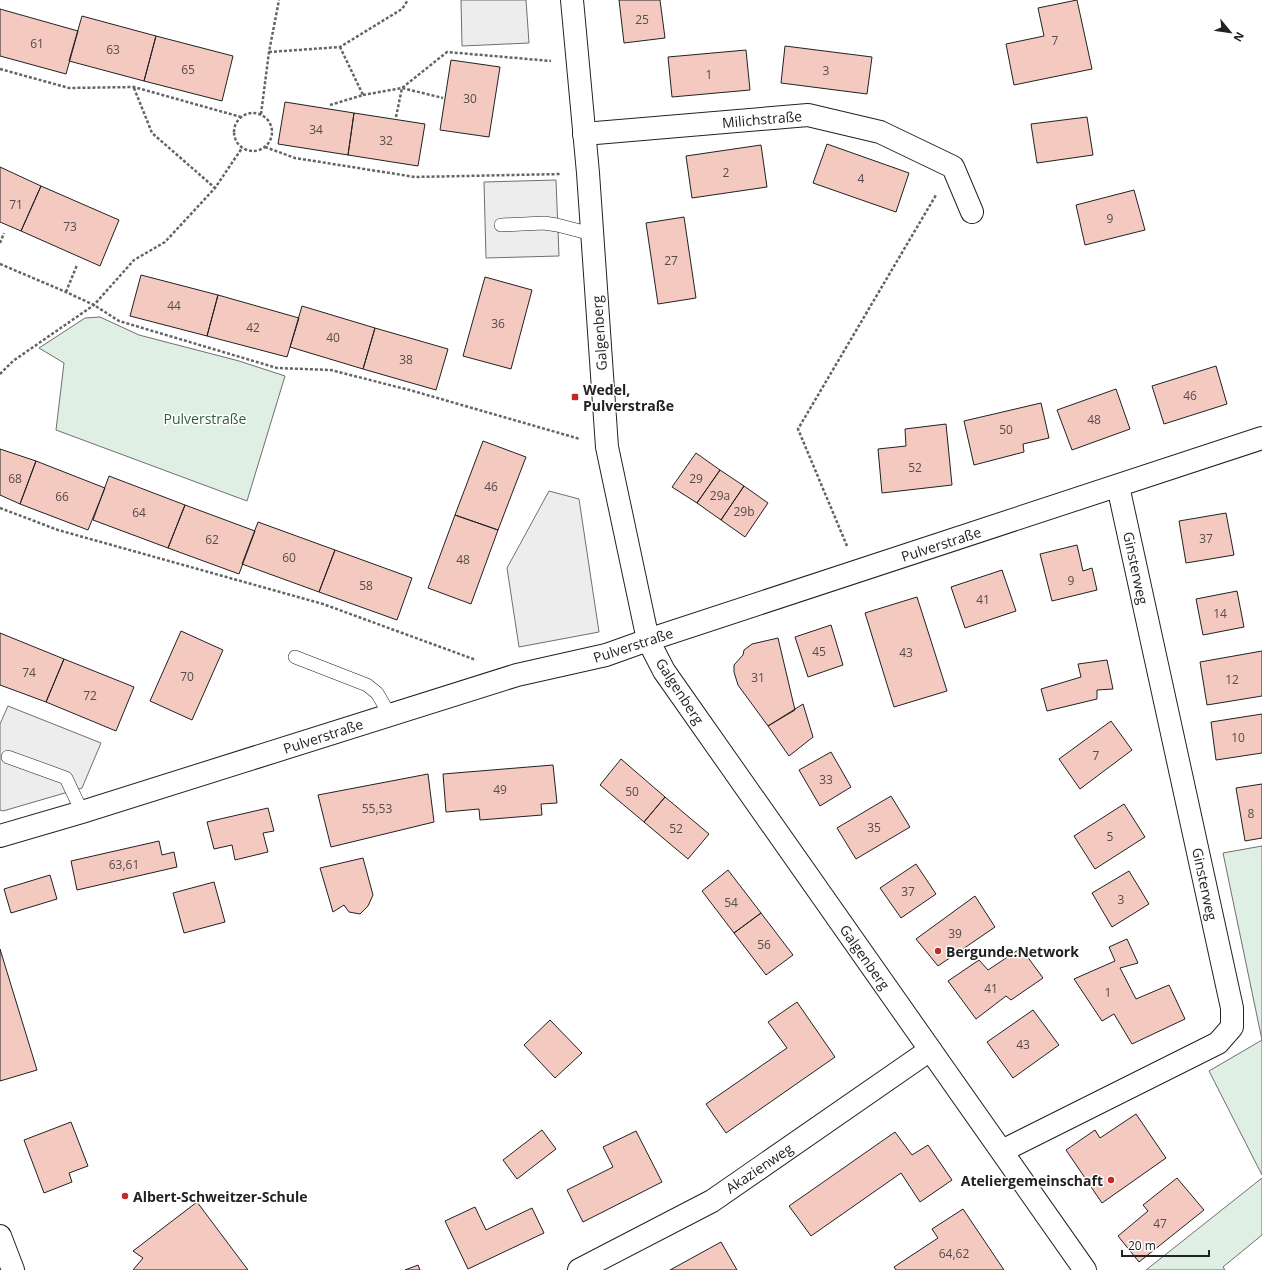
<svg xmlns="http://www.w3.org/2000/svg" width="1262" height="1270" viewBox="0 0 1262 1270" font-family="'Open Sans',sans-serif">
<rect width="100%" height="100%" fill="#fff"/>
<path fill="#e0efe3" stroke="#6f6f6f" d="M 100,317 L 139,335 L 239,361 L 285,376 L 247,501 L 56,430 L 64,363 L 39,348 L 85,318 Z
M 1262,846 L 1262,1175 L 1209,1071 L 1262,1040 L 1223,853 Z
M 1262,1178 L 1262,1235 L 1223,1267 L 1225,1270 L 1146,1270 Z"/>
<path fill="#ededed" stroke="#6f6f6f" d="M 461,0 L 526,0 L 529,43 L 462,46 Z
M 556,180 L 559,256 L 486,258 L 484,182 Z
M 549,491 L 579,499 L 599,632 L 519,647 L 507,568 Z
M 8,706 L 101,743 L 82,788 L 3,811 L 0,810 L 0,724 Z"/>
<path fill="#f3c9c0" stroke="#222" d="M 619,0 L 660,0 L 665,38 L 624,43 Z
M 1077,0 L 1092,69 L 1014,85 L 1006,44 L 1044,36 L 1038,8 Z
M 0,9 L 78,31 L 66,74 L 0,56 Z
M 82,16 L 156,36 L 144,81 L 69,61 Z
M 156,36 L 233,56 L 222,101 L 144,81 Z
M 785,46 L 872,57 L 867,94 L 781,83 Z
M 746,50 L 750,90 L 672,97 L 668,57 Z
M 451,60 L 500,67 L 489,137 L 440,130 Z
M 285,102 L 354,113 L 348,155 L 278,144 Z
M 354,113 L 425,124 L 418,166 L 348,155 Z
M 1087,117 L 1093,155 L 1037,163 L 1031,124 Z
M 827,144 L 909,173 L 896,212 L 813,183 Z
M 761,145 L 767,187 L 692,198 L 686,156 Z
M 0,167 L 41,186 L 21,231 L 0,222 Z
M 41,186 L 119,220 L 100,266 L 21,231 Z
M 1134,190 L 1145,230 L 1085,245 L 1076,205 Z
M 684,217 L 696,298 L 658,304 L 646,223 Z
M 141,275 L 218,295 L 207,336 L 130,316 Z
M 485,277 L 532,290 L 511,369 L 463,356 Z
M 218,295 L 299,318 L 287,357 L 207,336 Z
M 302,306 L 375,328 L 363,369 L 290,347 Z
M 375,328 L 448,349 L 436,390 L 363,369 Z
M 1216,366 L 1227,404 L 1164,424 L 1152,386 Z
M 1116,389 L 1130,429 L 1072,450 L 1057,410 Z
M 1041,403 L 1049,438 L 1023,444 L 1024,452 L 974,465 L 964,421 Z
M 946,424 L 952,485 L 882,493 L 878,449 L 906,446 L 905,429 Z
M 483,441 L 526,457 L 498,530 L 455,515 Z
M 0,449 L 36,461 L 20,504 L 0,495 Z
M 696,453 L 720,470 L 697,503 L 672,487 Z
M 36,461 L 105,488 L 88,530 L 20,504 Z
M 720,470 L 744,486 L 721,520 L 697,503 Z
M 109,476 L 185,505 L 168,548 L 93,520 Z
M 744,486 L 768,503 L 745,537 L 721,520 Z
M 185,505 L 255,531 L 239,574 L 168,548 Z
M 1226,513 L 1234,555 L 1186,563 L 1179,521 Z
M 455,515 L 498,530 L 471,604 L 428,588 Z
M 258,522 L 335,550 L 319,592 L 242,564 Z
M 1077,545 L 1083,571 L 1092,568 L 1097,590 L 1052,601 L 1040,554 Z
M 335,550 L 412,578 L 397,620 L 319,592 Z
M 1002,570 L 1016,611 L 965,628 L 951,587 Z
M 1237,591 L 1244,627 L 1203,635 L 1196,599 Z
M 917,597 L 947,691 L 894,707 L 865,613 Z
M 831,625 L 843,665 L 808,677 L 795,637 Z
M 181,631 L 223,650 L 192,720 L 150,701 Z
M 0,633 L 64,659 L 46,702 L 0,685 Z
M 778,638 L 795,710 L 768,726 L 738,685 L 734,672 L 734,665 L 743,655 L 744,650 L 752,644 Z
M 1262,651 L 1262,696 L 1207,705 L 1200,662 Z
M 64,659 L 134,687 L 116,731 L 46,702 Z
M 1107,660 L 1113,689 L 1097,690 L 1097,699 L 1047,711 L 1041,689 L 1081,677 L 1078,664 Z
M 803,704 L 813,737 L 789,756 L 768,726 Z
M 1262,714 L 1262,753 L 1216,760 L 1211,722 Z
M 1111,721 L 1132,750 L 1080,789 L 1059,759 Z
M 831,752 L 851,787 L 820,806 L 799,770 Z
M 621,759 L 665,797 L 644,822 L 600,785 Z
M 553,765 L 557,803 L 541,804 L 542,815 L 480,820 L 479,809 L 446,812 L 443,774 Z
M 428,774 L 434,822 L 331,847 L 318,795 Z
M 1262,784 L 1262,838 L 1245,841 L 1236,788 Z
M 891,796 L 910,827 L 856,859 L 837,828 Z
M 665,797 L 709,834 L 688,859 L 644,822 Z
M 1124,804 L 1145,837 L 1095,869 L 1074,836 Z
M 268,808 L 274,831 L 263,833 L 268,852 L 235,860 L 232,845 L 214,849 L 207,822 Z
M 159,841 L 162,855 L 174,852 L 177,867 L 77,890 L 71,861 Z
M 363,858 L 373,895 L 368,906 L 360,914 L 349,912 L 344,905 L 333,912 L 320,868 Z
M 916,864 L 936,894 L 901,918 L 880,888 Z
M 728,870 L 761,913 L 734,933 L 702,891 Z
M 1129,871 L 1149,904 L 1112,927 L 1092,893 Z
M 50,875 L 57,899 L 11,913 L 4,889 Z
M 214,882 L 225,922 L 184,933 L 173,893 Z
M 975,896 L 995,927 L 938,966 L 916,939 Z
M 761,913 L 793,955 L 766,975 L 734,933 Z
M 1127,939 L 1138,963 L 1120,968 L 1136,999 L 1169,985 L 1185,1019 L 1132,1044 L 1114,1014 L 1102,1021 L 1074,979 L 1115,961 L 1109,947 Z
M 1021,948 L 1043,978 L 1011,1000 L 1006,996 L 976,1019 L 948,981 L 979,960 L 988,970 Z
M 0,949 L 37,1070 L 0,1081 Z
M 797,1002 L 835,1057 L 726,1133 L 706,1104 L 787,1048 L 768,1022 Z
M 1033,1010 L 1059,1045 L 1013,1078 L 987,1042 Z
M 550,1020 L 582,1053 L 555,1078 L 524,1045 Z
M 1136,1114 L 1166,1158 L 1102,1203 L 1066,1150 L 1095,1130 L 1100,1138 Z
M 71,1122 L 88,1166 L 69,1173 L 72,1182 L 44,1193 L 24,1140 Z
M 542,1130 L 556,1149 L 517,1179 L 503,1160 Z
M 636,1131 L 662,1182 L 583,1222 L 567,1190 L 613,1167 L 603,1147 Z
M 895,1132 L 912,1155 L 928,1145 L 952,1180 L 920,1202 L 901,1173 L 811,1236 L 789,1206 Z
M 1177,1178 L 1204,1210 L 1139,1262 L 1118,1236 L 1148,1211 L 1143,1205 Z
M 197,1202 L 248,1270 L 133,1270 L 143,1258 L 133,1251 Z
M 475,1207 L 486,1230 L 532,1208 L 544,1233 L 468,1269 L 445,1221 Z
M 963,1209 L 1004,1270 L 896,1270 L 894,1267 L 938,1238 L 932,1229 Z
M 721,1242 L 737,1270 L 670,1270 Z
M 418,1265 L 420,1270 L 405,1270 Z"/>
<g fill="none" stroke-linecap="round" stroke-linejoin="round">
<defs>
<path id="service" d="M 501,225 L 544,223 L 557,225 L 592,234
M 295,657 L 367,685 L 377,693 L 390,715
M 8,757 L 66,778 L 82,812"/>
<path id="minor" d="M 584,134 L 808,115 L 880,132 L 953,167 L 972,212
M 0,836 L 82,812 L 517,675 L 606,655 L 648,640 L 1262,438
M 1002,1151 L 1218,1043 L 1232,1027 L 1232,1008 L 1118,486
M 0,1236 L 13,1270
M 579,1270 L 712,1201 L 930,1050"/>
<path id="tertiary" d="M 572,0 L 588,173 L 607,447 L 648,640 L 664,671 L 1085,1270"/>
</defs>
<use href="#service" stroke="#222" stroke-width="14"/>
<use href="#minor" stroke="#222" stroke-width="24"/>
<use href="#tertiary" stroke="#222" stroke-width="24"/>
<path stroke="#646464" stroke-width="2.5" stroke-dasharray="3 2" stroke-linecap="butt" d="M 269,52 L 340,47 L 402,9 L 408,0
M 0,69 L 69,88 L 134,87 L 241,117
M 134,88 L 152,133 L 215,188
M 363,95 L 402,88 L 443,98
M 330,105 L 363,95 L 340,47
M234 132a19 19 0 1 1 38 0a19 19 0 1 1-38 0Z
M 261,114 L 269,52 L 279,0
M 396,117 L 402,88 L 447,52 L 551,61
M 265,147 L 295,158 L 415,177 L 561,174
M 0,243 L 4,233
M 0,264 L 66,292 L 94,305 L 119,321 L 277,368 L 331,370 L 413,391 L 580,439
M 66,292 L 77,265
M 0,374 L 13,361 L 94,305 L 134,260 L 165,242 L 215,188 L 242,148
M 0,508 L 58,530 L 323,604 L 476,660
M 847,546 L 798,429 L 936,195"/>
<use href="#service" stroke="#fff" stroke-width="13"/>
<use href="#minor" stroke="#fff" stroke-width="22"/>
<use href="#tertiary" stroke="#fff" stroke-width="22"/>
</g>
<g fill="#c62828" stroke="#fff" stroke-width="1.5">
<rect x="571" y="393" width="8" height="8" rx="2"/>
<circle cx="938" cy="951" r="4"/>
<circle cx="1111" cy="1180" r="4"/>
<circle cx="125" cy="1196" r="4"/>
</g>
<g text-anchor="middle" dominant-baseline="central" stroke-width="3" stroke-linejoin="round" paint-order="stroke">
<g font-size="12" fill="#564c4a">
<text x="642" y="19">25</text>
<text x="1055" y="40">7</text>
<text x="37" y="43">61</text>
<text x="113" y="49">63</text>
<text x="188" y="69">65</text>
<text x="826" y="70">3</text>
<text x="709" y="74">1</text>
<text x="470" y="98">30</text>
<text x="316" y="129">34</text>
<text x="386" y="140">32</text>
<text x="726" y="172">2</text>
<text x="861" y="178">4</text>
<text x="16" y="204">71</text>
<text x="1110" y="218">9</text>
<text x="70" y="226">73</text>
<text x="671" y="260">27</text>
<text x="174" y="305">44</text>
<text x="498" y="323">36</text>
<text x="253" y="327">42</text>
<text x="333" y="337">40</text>
<text x="406" y="359">38</text>
<text x="1190" y="395">46</text>
<text x="1094" y="419">48</text>
<text x="1006" y="429">50</text>
<text x="915" y="467">52</text>
<text x="15" y="478">68</text>
<text x="696" y="478">29</text>
<text x="491" y="486">46</text>
<text x="720" y="495">29a</text>
<text x="62" y="496">66</text>
<text x="744" y="511">29b</text>
<text x="139" y="512">64</text>
<text x="1206" y="538">37</text>
<text x="212" y="539">62</text>
<text x="289" y="557">60</text>
<text x="463" y="559">48</text>
<text x="1071" y="580">9</text>
<text x="366" y="585">58</text>
<text x="983" y="599">41</text>
<text x="1220" y="613">14</text>
<text x="819" y="651">45</text>
<text x="906" y="652">43</text>
<text x="29" y="672">74</text>
<text x="187" y="676">70</text>
<text x="758" y="677">31</text>
<text x="1232" y="679">12</text>
<text x="90" y="695">72</text>
<text x="1238" y="737">10</text>
<text x="1096" y="755">7</text>
<text x="826" y="779">33</text>
<text x="500" y="789">49</text>
<text x="632" y="791">50</text>
<text x="377" y="808">55,53</text>
<text x="1251" y="813">8</text>
<text x="874" y="827">35</text>
<text x="676" y="828">52</text>
<text x="1110" y="836">5</text>
<text x="124" y="864">63,61</text>
<text x="908" y="891">37</text>
<text x="1121" y="899">3</text>
<text x="731" y="902">54</text>
<text x="955" y="933">39</text>
<text x="764" y="944">56</text>
<text x="991" y="988">41</text>
<text x="1108" y="992">1</text>
<text x="1023" y="1044">43</text>
<text x="1160" y="1223">47</text>
<text x="954" y="1253">64,62</text>
</g>
<g font-size="14" fill="#222" stroke="#fff">
<text transform="translate(762 119) rotate(-5)">Milichstraße</text>
<text transform="translate(599 333) rotate(-94)">Galgenberg</text>
<text transform="translate(941 544) rotate(-18)">Pulverstraße</text>
<text transform="translate(1136 568) rotate(78)">Ginsterweg</text>
<text transform="translate(633 645) rotate(-18)">Pulverstraße</text>
<text transform="translate(680 691) rotate(57)">Galgenberg</text>
<text transform="translate(323 736) rotate(-18)">Pulverstraße</text>
<text transform="translate(1205 884) rotate(78)">Ginsterweg</text>
<text transform="translate(865 957) rotate(55)">Galgenberg</text>
<text transform="translate(759 1168) rotate(-34)">Akazienweg</text>
</g>
<g font-size="14" font-weight="bold" fill="#222" stroke="#fff" text-anchor="start">
<text x="583" y="389">Wedel,<tspan x="583" dy="16">Pulverstraße</tspan></text>
<text x="946" y="951">Bergunde.Network</text>
<text x="1103" y="1180" text-anchor="end">Ateliergemeinschaft</text>
<text x="133" y="1196">Albert-Schweitzer-Schule</text>
</g>
<g font-size="14" fill="#2f5e38" stroke="#fff">
<text x="205" y="418">Pulverstraße</text>
</g>
</g>
<g transform="translate(1230 32) rotate(119)" stroke="#ffffff" stroke-width="3" paint-order="stroke">
<path d="M0-3L7 15L0 10L-7 15Z" fill="#222222"/>
<text y="-6" font-size="11" font-weight="bold" text-anchor="middle" fill="#222222">N</text>
</g>
<path d="M1122 1250v6h87v-6" fill="none" stroke="#222222" stroke-width="2"/>
<text x="1128" y="1250" font-size="12" fill="#222222" stroke="#ffffff" stroke-width="3" paint-order="stroke">20 m</text>
</svg>
